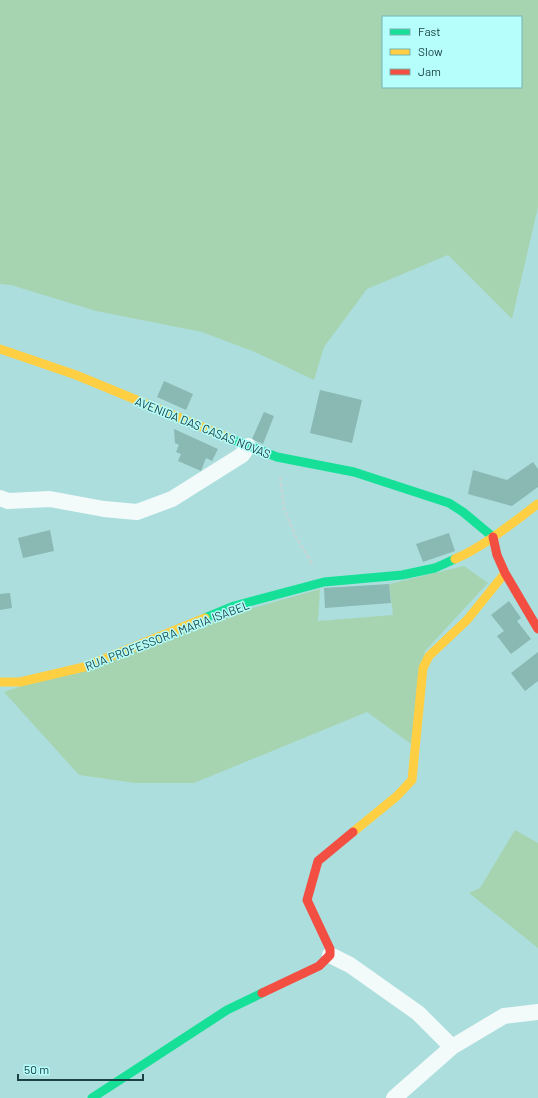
<svg xmlns="http://www.w3.org/2000/svg" width="538" height="1098" viewBox="0 0 538 1098" font-family="Barlow,sans-serif">
<rect width="100%" height="100%" fill="#acdede"/>
<path fill="#a7d4b0" fill-rule="evenodd" d="M 0,0 L 538,0 L 538,207 L 512,319 L 448,255 L 367,289 L 324,347 L 314,380 L 255,352 L 202,332 L 96,311 L 11,285 L 0,284 ZM 383,17 L 521,17 L 521,87 L 383,87 Z
M 464,566 L 488,583 L 425,651 L 411,744 L 367,712 L 194,783 L 135,783 L 79,775 L 4,692 L 256,607 L 320,589 L 318,621 L 393,615 L 389,584 Z
M 515,830 L 538,843 L 538,948 L 469,893 L 480,888 Z"/>
<path fill="#8ab8b2" d="M 164,381 L 193,394 L 186,410 L 157,397 Z
M 320,390 L 362,400 L 352,443 L 310,433 Z
M 264,412 L 274,416 L 263,444 L 252,439 Z
M 174,429 L 218,449 L 212,461 L 206,458 L 201,471 L 178,461 L 181,454 L 176,452 L 179,445 L 175,443 Z
M 533,462 L 538,469 L 538,487 L 512,506 L 468,494 L 473,470 L 507,480 Z
M 50,530 L 54,551 L 23,558 L 18,538 Z
M 449,533 L 455,551 L 423,562 L 416,544 Z
M 389,584 L 391,603 L 325,608 L 324,588 Z
M 10,593 L 12,608 L 0,610 L 0,594 Z
M 509,601 L 521,618 L 517,621 L 531,639 L 511,654 L 497,636 L 504,631 L 491,615 Z
M 538,652 L 538,681 L 525,691 L 511,673 Z"/>
<g fill="none" stroke-linecap="round" stroke-linejoin="round">
<path stroke="#c5d6d5" stroke-width="2.5" stroke-dasharray="4 2" stroke-linecap="butt" d="M 280,477 L 284,508 L 295,535 L 313,565"/>
<path stroke="#f3fafa" stroke-width="16" d="M 0,498 L 8,501 L 50,499 L 104,509 L 137,512 L 172,499 L 242,455 L 248,446
M 330,955 L 350,965 L 418,1013 L 452,1047 L 394,1098
M 452,1047 L 504,1016 L 538,1012"/>
<path stroke="#16e098" stroke-width="9" d="M 231,439 L 277,457 L 354,472 L 449,503 L 463,512 L 493,537
M 205,618 L 234,606 L 324,582 L 402,575 L 435,568 L 455,559
M 92,1098 L 227,1010 L 262,993"/>
<path stroke="#ffcf43" stroke-width="9" d="M 0,349 L 76,375 L 231,439
M 455,559 C 485,546 512,523 538,504
M 0,682 L 20,682 L 84,667 L 205,618
M 353,832 L 397,796 L 412,780 L 423,668 L 429,656 L 467,620 L 505,573"/>
<path stroke="#f24e42" stroke-width="9" d="M 493,537 L 497,555 L 505,573 L 538,629
M 262,993 L 319,966 L 330,955 L 330,949 L 307,900 L 318,861 L 353,832"/>
</g>
<g text-anchor="middle" dominant-baseline="central" stroke-width="3" stroke-linejoin="round" paint-order="stroke">
<g font-size="12" fill="#1b4242" stroke="#b5fefc">
<text transform="translate(203 427) rotate(22)">AVENIDA DAS CASAS NOVAS</text>
<text transform="translate(167 635) rotate(-21)">RUA PROFESSORA MARIA ISABEL</text>
</g>
</g>
<rect x="382" y="16" width="140" height="72" fill="#b5fefc" stroke="#77b3b2"/>
<rect x="390" y="29" width="20" height="6" fill="#16e098" stroke="#77b3b2"/>
<text x="418" y="36" font-size="12" fill="#1b4242">Fast</text>
<rect x="390" y="49" width="20" height="6" fill="#ffcf43" stroke="#77b3b2"/>
<text x="418" y="56" font-size="12" fill="#1b4242">Slow</text>
<rect x="390" y="69" width="20" height="6" fill="#f24e42" stroke="#77b3b2"/>
<text x="418" y="76" font-size="12" fill="#1b4242">Jam</text>
<path d="M18 1074v6h125v-6" fill="none" stroke="#1b4242" stroke-width="2"/>
<text x="24" y="1074" font-size="12" fill="#1b4242" stroke="#b5fefc" stroke-width="3" paint-order="stroke">50 m</text>
</svg>
